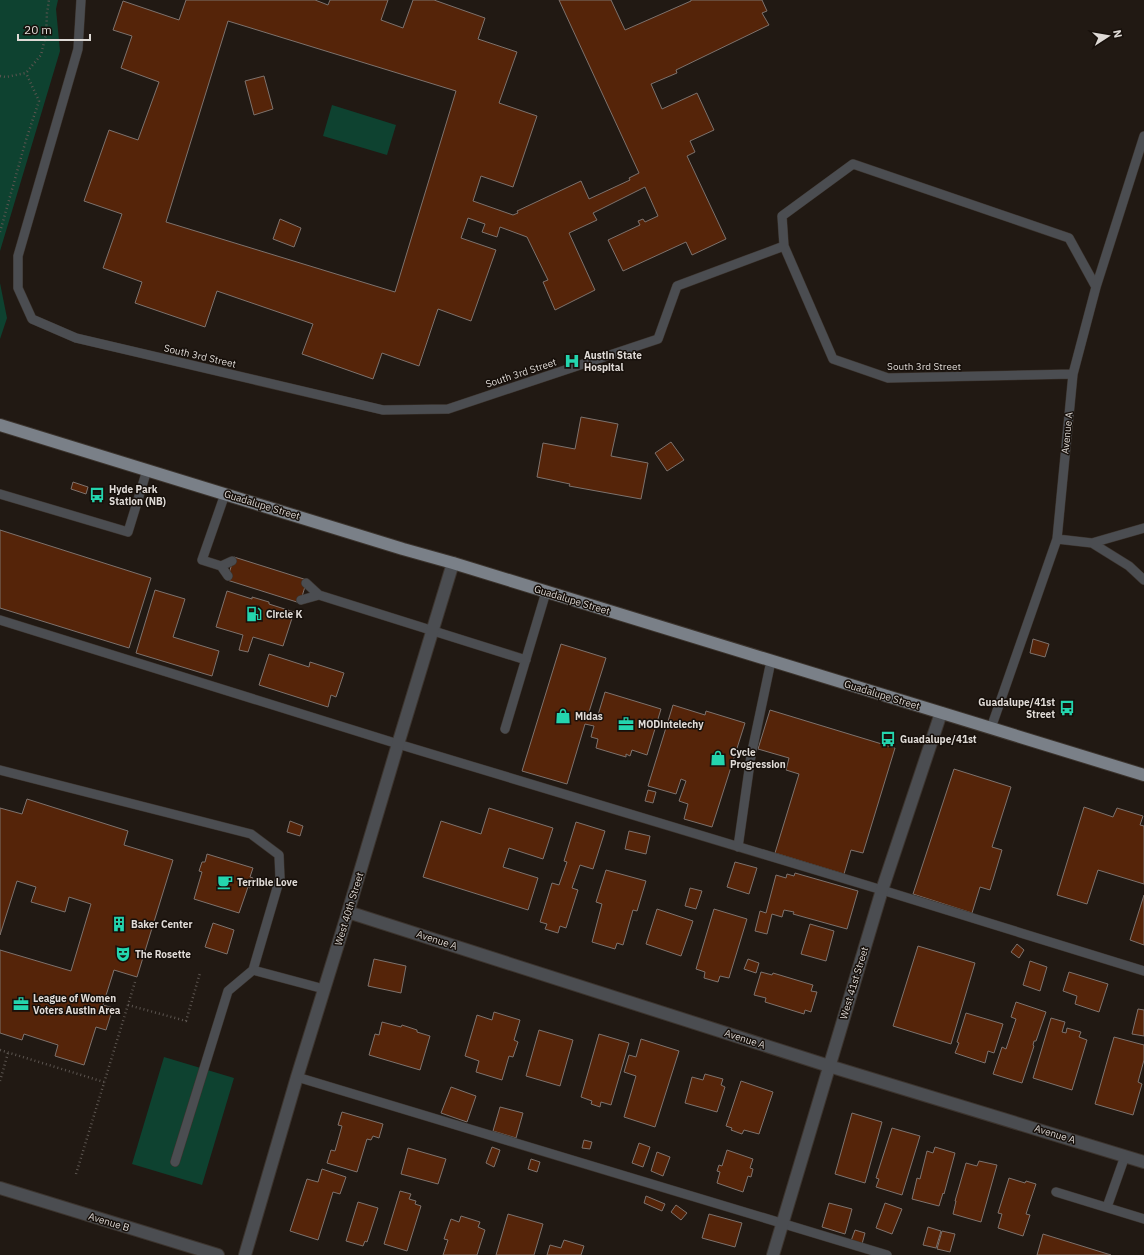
<svg xmlns="http://www.w3.org/2000/svg" width="1144" height="1255" viewBox="0 0 1144 1255" font-family="'IBM Plex Sans',sans-serif">
<rect width="100%" height="100%" fill="#211913"/>
<path fill="#0e4230" d="M 0,0 L 58,0 L 56,9 L 60,51 L 0,251 Z
M 332,105 L 396,125 L 387,155 L 323,136 Z
M 0,283 L 7,318 L 0,339 Z
M 164,1057 L 234,1078 L 202,1185 L 132,1164 Z"/>
<path fill="#552409" stroke="#7d726d" fill-rule="evenodd" d="M 186,0 L 315,0 L 328,5 L 330,0 L 388,0 L 381,20 L 403,28 L 413,0 L 434,0 L 485,18 L 478,39 L 517,52 L 499,103 L 537,116 L 513,187 L 481,176 L 473,201 L 513,215 L 518,213 L 517,211 L 581,181 L 589,199 L 630,180 L 629,178 L 639,173 L 559,0 L 611,0 L 625,30 L 691,1 L 691,0 L 762,0 L 767,11 L 762,13 L 769,25 L 676,70 L 677,73 L 651,84 L 662,109 L 697,93 L 714,130 L 690,141 L 695,152 L 687,156 L 726,239 L 692,255 L 686,242 L 623,271 L 608,240 L 640,225 L 638,221 L 643,219 L 645,222 L 658,216 L 645,187 L 593,213 L 597,220 L 569,233 L 595,290 L 555,310 L 543,282 L 548,280 L 527,237 L 500,227 L 497,237 L 482,232 L 485,224 L 468,218 L 461,238 L 496,250 L 471,321 L 438,309 L 419,366 L 382,353 L 373,379 L 302,354 L 313,324 L 217,291 L 205,327 L 135,303 L 142,282 L 103,268 L 122,214 L 84,201 L 109,130 L 138,140 L 159,82 L 121,68 L 132,36 L 113,30 L 123,1 L 179,20 ZM 228,21 L 456,91 L 395,292 L 166,222 Z
M 264,76 L 273,109 L 254,115 L 245,81 Z
M 280,219 L 301,228 L 294,247 L 273,239 Z
M 581,417 L 618,424 L 611,456 L 648,463 L 641,499 L 569,486 L 570,484 L 537,477 L 543,443 L 575,449 Z
M 671,442 L 684,460 L 667,471 L 655,453 Z
M 73,482 L 88,487 L 86,494 L 71,489 Z
M 0,530 L 151,578 L 129,648 L 0,608 Z
M 234,557 L 307,580 L 300,603 L 227,580 Z
M 155,590 L 185,599 L 173,637 L 219,651 L 212,676 L 136,653 Z
M 227,591 L 252,599 L 252,597 L 269,602 L 269,604 L 294,612 L 283,646 L 253,637 L 248,652 L 239,650 L 243,635 L 216,627 Z
M 1033,639 L 1049,644 L 1045,657 L 1030,653 Z
M 561,644 L 606,658 L 589,712 L 598,715 L 605,692 L 661,709 L 647,755 L 632,750 L 630,756 L 626,754 L 626,757 L 596,748 L 598,739 L 591,737 L 594,726 L 585,724 L 567,784 L 522,771 Z
M 269,654 L 309,667 L 310,662 L 344,673 L 336,697 L 331,695 L 328,707 L 259,685 Z
M 673,705 L 705,715 L 706,711 L 745,723 L 712,827 L 684,819 L 688,804 L 679,801 L 686,781 L 681,779 L 676,794 L 648,786 Z
M 770,710 L 895,748 L 863,853 L 851,850 L 844,874 L 775,853 L 799,774 L 786,770 L 789,758 L 758,749 Z
M 954,769 L 1011,787 L 992,847 L 1002,850 L 990,890 L 980,887 L 972,913 L 913,894 Z
M 648,790 L 656,792 L 653,803 L 645,801 Z
M 27,799 L 128,831 L 124,845 L 173,860 L 137,977 L 114,970 L 103,1005 L 113,1008 L 106,1030 L 96,1027 L 84,1065 L 55,1056 L 58,1045 L 24,1034 L 22,1040 L 0,1033 L 0,950 L 71,971 L 91,904 L 69,897 L 65,912 L 31,902 L 36,887 L 17,881 L 0,935 L 0,808 L 22,814 Z
M 1084,807 L 1113,817 L 1117,808 L 1143,816 L 1140,825 L 1144,826 L 1144,884 L 1098,870 L 1087,904 L 1057,895 Z
M 489,808 L 553,828 L 543,859 L 509,848 L 503,867 L 538,878 L 528,910 L 423,877 L 441,821 L 481,834 Z
M 290,821 L 303,826 L 300,836 L 287,832 Z
M 576,822 L 605,831 L 593,869 L 580,865 L 572,888 L 578,890 L 566,928 L 560,926 L 558,933 L 545,929 L 547,924 L 540,922 L 552,883 L 559,885 L 567,862 L 564,861 Z
M 629,831 L 650,836 L 646,854 L 625,849 Z
M 207,854 L 253,868 L 250,877 L 253,878 L 250,888 L 248,887 L 239,913 L 194,899 L 202,872 L 199,871 L 202,862 L 205,862 Z
M 735,862 L 757,868 L 749,894 L 727,887 Z
M 606,870 L 646,881 L 637,911 L 633,910 L 623,945 L 617,943 L 615,949 L 592,942 L 602,904 L 596,902 Z
M 795,873 L 858,891 L 847,929 L 793,914 L 794,912 L 784,910 L 782,917 L 772,914 L 767,934 L 755,931 L 760,911 L 766,913 L 776,875 L 786,878 L 787,874 L 794,876 Z
M 690,888 L 702,891 L 696,909 L 685,906 Z
M 1144,895 L 1144,945 L 1130,940 Z
M 657,909 L 693,921 L 681,956 L 646,944 Z
M 714,909 L 747,919 L 729,978 L 720,976 L 718,982 L 704,978 L 705,972 L 696,969 Z
M 213,923 L 234,930 L 227,954 L 205,947 Z
M 810,924 L 834,931 L 826,961 L 801,954 Z
M 1017,944 L 1024,950 L 1019,958 L 1011,952 Z
M 918,946 L 975,963 L 951,1044 L 893,1026 Z
M 374,959 L 406,966 L 401,993 L 368,986 Z
M 748,959 L 759,963 L 756,973 L 744,969 Z
M 1030,961 L 1047,967 L 1040,991 L 1023,985 Z
M 761,972 L 772,975 L 773,973 L 813,985 L 811,991 L 817,992 L 811,1012 L 805,1010 L 804,1014 L 765,1002 L 766,998 L 754,995 Z
M 1069,972 L 1108,984 L 1099,1012 L 1075,1004 L 1077,996 L 1063,991 Z
M 1016,1002 L 1046,1012 L 1036,1041 L 1034,1041 L 1033,1045 L 1034,1046 L 1022,1083 L 993,1074 L 1002,1047 L 1006,1049 L 1016,1019 L 1011,1017 Z
M 1138,1009 L 1144,1010 L 1144,1036 L 1132,1034 Z
M 494,1012 L 520,1020 L 514,1040 L 518,1042 L 513,1057 L 509,1056 L 502,1080 L 476,1072 L 479,1061 L 465,1056 L 477,1015 L 492,1020 Z
M 966,1013 L 1003,1024 L 994,1053 L 988,1051 L 985,1063 L 955,1053 L 959,1043 L 957,1042 Z
M 1051,1018 L 1065,1022 L 1062,1032 L 1066,1033 L 1067,1028 L 1081,1032 L 1079,1037 L 1087,1040 L 1072,1090 L 1033,1078 Z
M 382,1022 L 401,1027 L 402,1025 L 417,1030 L 417,1032 L 430,1036 L 420,1070 L 369,1055 L 375,1034 L 379,1035 Z
M 539,1030 L 573,1040 L 560,1086 L 526,1076 Z
M 599,1034 L 629,1043 L 611,1105 L 601,1102 L 600,1107 L 591,1104 L 592,1101 L 581,1097 Z
M 1114,1037 L 1144,1045 L 1144,1060 L 1138,1082 L 1142,1084 L 1133,1115 L 1095,1104 Z
M 641,1039 L 679,1051 L 655,1127 L 624,1117 L 636,1076 L 624,1072 L 629,1055 L 636,1057 Z
M 705,1074 L 723,1079 L 721,1085 L 725,1087 L 717,1112 L 685,1103 L 692,1077 L 703,1080 Z
M 741,1081 L 773,1092 L 759,1134 L 744,1130 L 742,1134 L 731,1130 L 732,1128 L 726,1126 Z
M 451,1087 L 476,1096 L 467,1122 L 441,1113 Z
M 500,1107 L 523,1113 L 516,1138 L 493,1131 Z
M 342,1112 L 383,1124 L 379,1138 L 373,1136 L 371,1140 L 367,1139 L 357,1172 L 327,1163 L 331,1150 L 335,1151 L 342,1126 L 338,1125 Z
M 852,1113 L 882,1122 L 865,1183 L 835,1174 Z
M 892,1128 L 920,1136 L 902,1195 L 876,1187 L 879,1179 L 876,1178 Z
M 584,1140 L 592,1142 L 590,1149 L 582,1148 Z
M 639,1143 L 650,1147 L 643,1167 L 632,1163 Z
M 492,1147 L 500,1150 L 494,1167 L 486,1163 Z
M 935,1147 L 955,1153 L 944,1194 L 943,1193 L 939,1206 L 912,1199 L 917,1178 L 920,1179 L 927,1151 L 933,1153 Z
M 408,1148 L 446,1159 L 438,1184 L 401,1174 Z
M 727,1150 L 753,1159 L 750,1168 L 753,1169 L 751,1177 L 748,1176 L 743,1192 L 717,1183 L 720,1172 L 717,1171 L 719,1165 L 722,1166 Z
M 657,1152 L 670,1157 L 663,1176 L 651,1171 Z
M 531,1159 L 540,1162 L 537,1172 L 528,1169 Z
M 979,1161 L 997,1165 L 981,1222 L 953,1214 L 956,1201 L 955,1201 L 966,1163 L 977,1166 Z
M 322,1169 L 346,1177 L 340,1194 L 333,1192 L 318,1240 L 290,1231 L 307,1179 L 318,1182 Z
M 1009,1178 L 1025,1183 L 1026,1181 L 1036,1184 L 1026,1214 L 1030,1215 L 1023,1236 L 998,1228 L 1002,1214 L 998,1213 Z
M 400,1191 L 411,1194 L 409,1199 L 416,1201 L 415,1204 L 421,1206 L 407,1251 L 384,1244 Z
M 646,1196 L 665,1204 L 662,1211 L 644,1203 Z
M 358,1202 L 378,1208 L 367,1242 L 365,1241 L 363,1246 L 346,1241 Z
M 829,1203 L 852,1209 L 845,1234 L 822,1227 Z
M 885,1203 L 902,1209 L 892,1234 L 876,1228 Z
M 676,1205 L 687,1213 L 681,1220 L 671,1212 Z
M 508,1214 L 543,1224 L 534,1255 L 496,1255 Z
M 709,1214 L 742,1223 L 735,1247 L 702,1238 Z
M 461,1216 L 480,1222 L 478,1227 L 485,1230 L 477,1255 L 443,1255 L 448,1240 L 444,1239 L 451,1219 L 459,1222 Z
M 928,1227 L 941,1231 L 936,1248 L 923,1245 Z
M 855,1230 L 865,1233 L 862,1244 L 851,1241 Z
M 942,1231 L 955,1234 L 950,1252 L 937,1249 Z
M 1043,1234 L 1111,1255 L 1037,1255 Z
M 564,1240 L 584,1246 L 581,1255 L 547,1255 L 550,1245 L 561,1248 Z"/>
<g fill="none" stroke-linecap="round" stroke-linejoin="round">
<defs>
<path id="lane" d="M 81,0 L 78,49 L 18,256 L 18,288 L 32,319 L 76,338 L 383,410 L 448,409 L 658,339 L 677,286 L 784,246 L 833,359 L 888,378 L 1073,374
M 784,246 L 782,216 L 853,164 L 1069,238 L 1096,287
M 0,494 L 128,532 L 147,470
M 225,494 L 202,560 L 221,566 L 228,576
M 1057,539 L 1092,543 L 1129,566 L 1144,580
M 1092,543 L 1144,528
M 221,566 L 232,561
M 306,583 L 319,595 L 526,660
M 301,600 L 319,595
M 0,620 L 398,744 L 882,890 L 1144,971
M 991,728 L 1057,539 L 1073,374 L 1096,287 L 1144,136
M 505,729 L 546,592
M 0,770 L 251,834 L 279,855 L 280,878 L 253,970 L 228,991 L 175,1162
M 738,847 L 751,756 L 771,661
M 253,970 L 324,989
M 297,1077 L 887,1255
M 1056,1192 L 1144,1219
M 1107,1207 L 1125,1156"/>
<path id="street" d="M 348,912 L 829,1066 L 1144,1162
M 0,1188 L 218,1255
M 245,1255 L 297,1077 L 348,912 L 398,744 L 453,563
M 773,1255 L 882,890 L 941,713"/>
<path id="primary" d="M 0,425 L 403,549 L 453,563 L 1144,775"/>
</defs>
<use href="#lane" stroke="#3c342e" stroke-width="10"/>
<use href="#street" stroke="#3c342e" stroke-width="14"/>
<use href="#primary" stroke="#3c342e" stroke-width="14"/>
<path stroke="#5c5550" stroke-width="2.5" stroke-dasharray="1 3" stroke-linecap="butt" d="M 0,76 L 6,77 L 26,73 L 41,55 L 46,34 L 47,13 L 49,0
M 0,232 L 26,140 L 39,101 L 26,73
M 128,1005 L 186,1021 L 200,973
M 0,1050 L 104,1082
M 0,1081 L 8,1053
M 76,1174 L 135,982"/>
<use href="#lane" stroke="#4b4d51" stroke-width="9"/>
<use href="#street" stroke="#4b4d51" stroke-width="12"/>
<use href="#primary" stroke="#7a8088" stroke-width="12"/>
</g>
<defs>
<symbol id="hospital-bare" viewBox="-9 -9 18 18"><path d="M-5-5h3v3.5h4V-5h3V5h-3V1.5h-4V5h-3Z" fill="#24d5ae" stroke="#17100b" stroke-width="2.5" paint-order="stroke"/></symbol>
<symbol id="bus-bare" viewBox="-9 -9 18 18"><path d="M-5-6H5V4H4V6H2V4H-2V6H-4V4H-5ZM-3.5-4V0h7V-4ZM-3.5 1.2v1.5H-2V1.2ZM2 1.2v1.5H3.5V1.2Z" fill="#24d5ae" stroke="#17100b" stroke-width="2.5" paint-order="stroke"/></symbol>
<symbol id="fuel-bare" viewBox="-9 -9 18 18"><path d="M-5.5-6h7V0h2V4h1.3V-2.5L3-4.5l.8-.8L6-3V5H2.5V1h-1V6h-7ZM-4.2-4.7v3.2H.2V-4.7Z" fill="#24d5ae" stroke="#17100b" stroke-width="2.5" paint-order="stroke"/></symbol>
<symbol id="shop-bare" viewBox="-9 -9 18 18"><path d="M-5-2.5h2.3a2.7 3.5 0 0 1 5.4 0H5L5.5 6h-11ZM-1.5-2.5h3a1.5 2.3 0 0 0-3 0Z" fill="#24d5ae" stroke="#17100b" stroke-width="2.5" paint-order="stroke"/></symbol>
<symbol id="office-bare" viewBox="-9 -9 18 18"><path d="M-6-3h4V-5.5h4V-3h4V5H-6ZM-1-4.5V-3h2v-1.5ZM-6 0V1H6V0Z" fill="#24d5ae" stroke="#17100b" stroke-width="2.5" paint-order="stroke"/></symbol>
<symbol id="cafe-bare" viewBox="-9 -9 18 18"><path d="M-5.5-4.5H6V0H3Q3 3.5 0 3.5H-2.5Q-5.5 3.5-5.5 0ZM3-3.2v2h1.7v-2ZM-6 4.5H4V6H-6Z" fill="#24d5ae" stroke="#17100b" stroke-width="2.5" paint-order="stroke"/></symbol>
<symbol id="building-bare" viewBox="-9 -9 18 18"><path d="M-4-6H4V6H1V3H-1V6H-4ZM-2.5-4.3h1.7v1.8h-1.7ZM.8-4.3h1.7v1.8H.8ZM-2.5-1h1.7V.8h-1.7ZM.8-1h1.7V.8H.8Z" fill="#24d5ae" stroke="#17100b" stroke-width="2.5" paint-order="stroke"/></symbol>
<symbol id="theatre-bare" viewBox="-9 -9 18 18"><path d="M-5-5.5Q0-4 5-5.5V0Q5 5 0 6Q-5 5-5 0ZM-3.3-2.5H-1v1.5H-3.3ZM1-2.5H3.3v1.5H1ZM-2.8 1Q0 5.5 2.8 1Z" fill="#24d5ae" stroke="#17100b" stroke-width="2.5" paint-order="stroke"/></symbol>
</defs>
<g fill-rule="evenodd">
<use href="#hospital-bare" x="561" y="350" width="22" height="22"/>
<use href="#bus-bare" x="86" y="484" width="22" height="22"/>
<use href="#fuel-bare" x="243" y="603" width="22" height="22"/>
<use href="#bus-bare" x="1056" y="697" width="22" height="22"/>
<use href="#shop-bare" x="552" y="705" width="22" height="22"/>
<use href="#office-bare" x="615" y="713" width="22" height="22"/>
<use href="#bus-bare" x="877" y="728" width="22" height="22"/>
<use href="#shop-bare" x="707" y="747" width="22" height="22"/>
<use href="#cafe-bare" x="214" y="871" width="22" height="22"/>
<use href="#building-bare" x="108" y="913" width="22" height="22"/>
<use href="#theatre-bare" x="112" y="943" width="22" height="22"/>
<use href="#office-bare" x="10" y="993" width="22" height="22"/>
</g>
<g text-anchor="middle" dominant-baseline="central" stroke-width="3" stroke-linejoin="round" paint-order="stroke">
<g font-size="10" font-weight="bold" fill="#dfdad6" stroke="#17100b" text-anchor="start">
<text x="584" y="355">Austin State<tspan x="584" dy="12">Hospital</tspan></text>
<text x="109" y="489">Hyde Park<tspan x="109" dy="12">Station (NB)</tspan></text>
<text x="266" y="614">Circle K</text>
<text x="1055" y="702" text-anchor="end">Guadalupe/41st<tspan x="1055" dy="12">Street</tspan></text>
<text x="575" y="716">Midas</text>
<text x="638" y="724">MODintelechy</text>
<text x="900" y="739">Guadalupe/41st</text>
<text x="730" y="752">Cycle<tspan x="730" dy="12">Progression</tspan></text>
<text x="237" y="882">Terrible Love</text>
<text x="131" y="924">Baker Center</text>
<text x="135" y="954">The Rosette</text>
<text x="33" y="998">League of Women<tspan x="33" dy="12">Voters Austin Area</tspan></text>
</g>
<g font-size="10" fill="#dfdad6" stroke="#17100b">
<text transform="translate(200 356) rotate(13)">South 3rd Street</text>
<text x="924" y="366">South 3rd Street</text>
<text transform="translate(521 373) rotate(-18)">South 3rd Street</text>
<text transform="translate(1067 433) rotate(-84)">Avenue A</text>
<text transform="translate(262 505) rotate(17)">Guadalupe Street</text>
<text transform="translate(572 600) rotate(17)">Guadalupe Street</text>
<text transform="translate(882 695) rotate(17)">Guadalupe Street</text>
<text transform="translate(349 909) rotate(-73)">West 40th Street</text>
<text transform="translate(437 940) rotate(18)">Avenue A</text>
<text transform="translate(854 983) rotate(-73)">West 41st Street</text>
<text transform="translate(745 1039) rotate(18)">Avenue A</text>
<text transform="translate(1055 1134) rotate(17)">Avenue A</text>
<text transform="translate(109 1222) rotate(17)">Avenue B</text>
</g>
</g>
<g transform="translate(1108 36) rotate(78)" stroke="#17100b" stroke-width="3" paint-order="stroke">
<path d="M0-3L7 15L0 10L-7 15Z" fill="#dfdad6"/>
<text y="-6" font-size="11" font-weight="bold" text-anchor="middle" fill="#dfdad6">N</text>
</g>
<path d="M18 34v6h72v-6" fill="none" stroke="#dfdad6" stroke-width="2"/>
<text x="24" y="34" font-size="12" fill="#dfdad6" stroke="#17100b" stroke-width="3" paint-order="stroke">20 m</text>
</svg>
